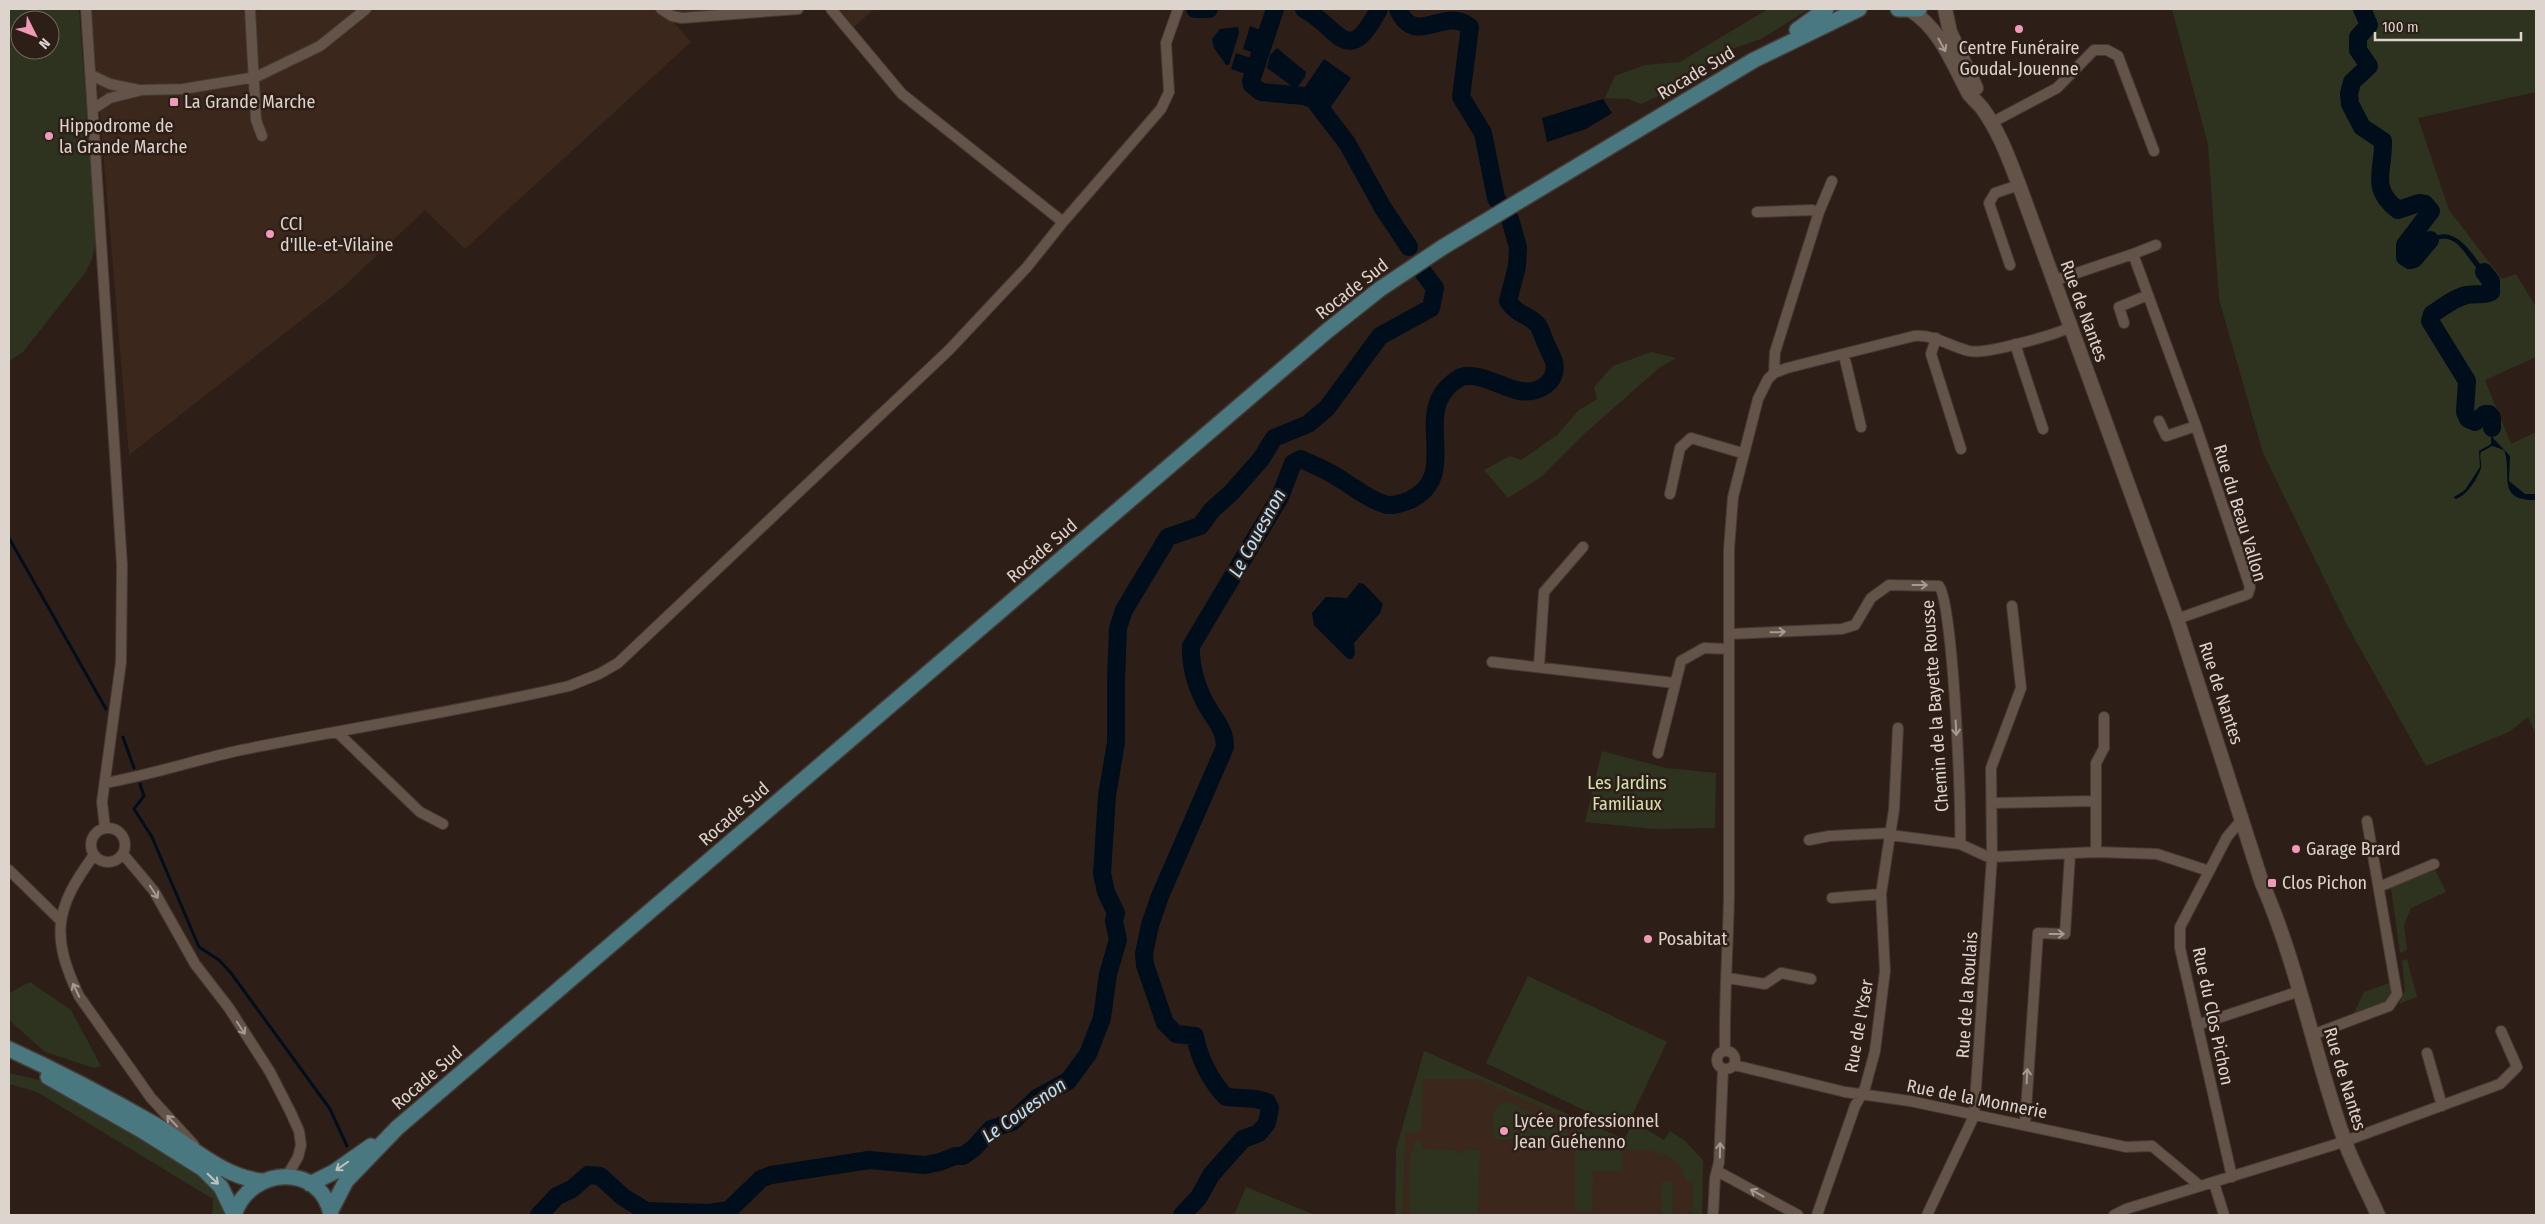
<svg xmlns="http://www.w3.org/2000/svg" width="2545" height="1224" viewBox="0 0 2545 1224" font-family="'Fira Sans Condensed',sans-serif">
<rect width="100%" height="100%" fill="#2d1f17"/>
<path fill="#3b271b" d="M 91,9 L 758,9 L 673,21 L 691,42 L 465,249 L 425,210 L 340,290 L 129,455 Z
M 839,9 L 874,9 L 854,27 Z
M 1424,1051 L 1624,1139 L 1634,1122 L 1703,1170 L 1702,1215 L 1395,1215 L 1396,1150 Z"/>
<path fill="#2d331f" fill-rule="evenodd" d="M 9,9 L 79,9 L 96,241 L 92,259 L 85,273 L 23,352 L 9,361 ZM 20,20 L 50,20 L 50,50 L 20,50 Z
M 1768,9 L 1809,9 L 1761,39 L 1732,49 L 1711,62 L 1682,85 L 1641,104 L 1628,99 L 1605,98 L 1615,76 L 1645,65 L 1680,62 Z
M 2172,9 L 2536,9 L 2536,92 L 2418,118 L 2449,210 L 2502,279 L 2516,274 L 2536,307 L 2536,357 L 2485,380 L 2511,444 L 2536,432 L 2536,735 L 2528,717 L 2509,732 L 2426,766 L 2347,625 L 2263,453 L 2219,299 L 2208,145 Z
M 1651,352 L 1676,358 L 1659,368 L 1583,435 L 1541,477 L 1508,498 L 1484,470 L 1510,456 L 1521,460 L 1557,435 L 1578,411 L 1597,399 L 1594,387 L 1613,366 Z
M 1602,751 L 1666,768 L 1716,773 L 1715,828 L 1654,829 L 1585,822 Z
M 2430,869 L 2435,870 L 2446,892 L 2411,908 L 2404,925 L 2407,950 L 2400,953 L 2391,888 Z
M 2407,959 L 2417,997 L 2399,1004 L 2405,990 L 2402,961 Z
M 1528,976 L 1667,1042 L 1625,1130 L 1486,1063 Z
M 30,982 L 71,1010 L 101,1066 L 94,1068 L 45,1052 L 9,1020 L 9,993 Z
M 2392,982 C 2393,1006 2371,1010 2352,1017 L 2364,992 Z
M 1424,1051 L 1624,1139 L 1634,1122 L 1664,1140 L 1670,1131 L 1685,1141 L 1703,1160 L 1702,1215 L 1692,1215 L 1693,1182 L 1686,1181 C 1679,1149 1649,1151 1623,1149 L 1622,1171 L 1593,1171 L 1592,1211 L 1575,1211 L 1575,1123 L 1478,1079 L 1423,1079 L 1421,1132 L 1405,1133 L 1403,1215 L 1396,1215 L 1396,1150 Z
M 9,1073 L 48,1082 L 188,1164 L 225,1198 L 226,1208 L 224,1215 L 212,1215 L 213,1199 L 37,1092 L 9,1084 Z
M 1508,1102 L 1565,1127 L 1568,1134 L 1568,1140 L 1494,1139 C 1493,1123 1488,1104 1508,1102 Z
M 1414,1141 L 1421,1141 L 1423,1149 L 1455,1150 L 1456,1153 L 1462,1153 L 1462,1150 L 1480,1150 L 1478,1215 L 1409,1215 L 1410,1153 L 1413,1153 Z
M 1662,1181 L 1673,1181 L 1672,1215 L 1661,1215 Z
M 1246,1187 L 1315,1215 L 1234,1215 Z"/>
<path fill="#000d1b" d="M 2361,9 L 2364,9 L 2371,25 L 2359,34 L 2360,50 L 2372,64 C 2365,69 2359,71 2354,79 C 2344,93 2354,116 2365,127 C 2369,131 2377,133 2383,135 L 2385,142 L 2380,168 L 2381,190 L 2400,209 L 2427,200 L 2433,211 C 2421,223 2400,237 2406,256 L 2414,260 C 2419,252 2423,243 2431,238 C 2454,225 2469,250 2481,265 C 2488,275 2496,279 2491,292 L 2464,293 L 2433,311 L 2431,319 L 2433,326 L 2469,378 L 2465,403 L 2468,415 L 2478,421 L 2486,411 L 2494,413 L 2493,438 L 2510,456 L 2509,481 L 2525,494 L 2536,494 L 2536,500 C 2495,501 2513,473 2504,450 L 2492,446 L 2481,452 C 2479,457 2482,463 2481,468 C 2478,478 2466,497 2455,499 L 2454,497 L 2465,490 L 2480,467 L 2479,451 L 2491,444 L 2491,417 L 2487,415 L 2481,423 L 2476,425 L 2466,421 L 2461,402 L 2466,379 L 2426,320 L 2428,310 L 2465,287 L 2487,289 L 2490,284 C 2487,275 2480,273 2475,266 C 2461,249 2455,230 2428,243 C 2422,252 2423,268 2408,269 L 2401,264 C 2398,250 2401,235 2411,225 C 2418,219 2426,216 2429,208 L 2422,201 L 2402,215 L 2377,189 L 2379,179 L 2375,165 L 2381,137 L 2363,134 L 2345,104 L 2342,94 L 2344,81 L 2359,66 L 2367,63 L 2354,49 L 2356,30 L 2367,23 Z
M 1250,26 L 1261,30 L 1254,53 L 1243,49 Z
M 1238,27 L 1239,33 L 1229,65 L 1226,65 L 1214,48 L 1212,39 L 1220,29 Z
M 1277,48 L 1306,72 L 1305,77 L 1296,89 L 1267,68 L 1270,55 Z
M 1236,53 L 1254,59 L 1249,75 L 1231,69 Z
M 1324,59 L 1351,78 L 1330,108 L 1305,87 Z
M 1603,99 L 1612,113 L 1586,129 L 1547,142 L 1542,118 Z
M 1359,583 L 1364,584 L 1383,604 L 1380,613 L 1354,643 L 1355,654 L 1352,659 L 1348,659 L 1314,625 L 1312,613 L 1326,597 L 1347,598 Z"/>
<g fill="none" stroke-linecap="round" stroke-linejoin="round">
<path stroke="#000d1b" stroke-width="3" d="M 9,538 L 106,709
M 123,737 L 134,768
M 140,784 L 144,796 L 134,809 L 152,837 L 199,947 L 219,960 L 231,973 L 330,1109 L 347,1146"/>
<path stroke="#000d1b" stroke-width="18" d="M 1195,9 L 1209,9
M 1275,9 L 1251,81 L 1252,85 L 1261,92 L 1304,96 L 1314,100 L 1347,143 L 1383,208 L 1409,247
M 1304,9 C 1340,28 1347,70 1379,9
M 2362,9 L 2369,25 L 2358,37 L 2358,50 L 2369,66 L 2352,82 L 2349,94 L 2350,104 L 2362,127 L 2383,141 C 2384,171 2369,188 2398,210 L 2419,203 L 2425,204 L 2431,211 L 2405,245 L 2405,257 L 2410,260 L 2414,259 L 2430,240
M 2484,272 L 2491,281 L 2491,292 C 2483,296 2476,293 2467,295 C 2455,297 2442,308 2432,314 L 2430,321 L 2467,381 L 2465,412 L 2468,419 L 2475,422 L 2485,414 L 2489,414 L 2492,418 L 2492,428
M 539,1215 L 557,1196 L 572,1189 L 588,1175 L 600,1176 L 623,1197 L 646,1211 L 709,1213 L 729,1210 L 761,1179 L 771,1175 L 869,1160 L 925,1165 L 940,1162 L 955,1156 L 963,1156 L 974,1148 L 991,1129 L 1012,1122 L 1037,1098 L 1068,1081 L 1088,1054 L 1102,1018 L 1108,974 L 1118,940 L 1114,921 L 1116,913 L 1106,892 L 1102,873 L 1107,796 L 1116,742 L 1116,680 L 1118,628 L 1124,610 L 1168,537 L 1200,526 L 1212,510 L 1232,492 L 1261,459 L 1274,438 L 1308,424 L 1327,408 L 1380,336 L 1431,308 L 1435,288 L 1423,272
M 1182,1215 L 1199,1197 L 1211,1175 L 1243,1139 L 1259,1133 L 1267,1123 L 1270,1108 L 1267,1102 L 1256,1099 L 1226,1097 C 1211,1082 1199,1058 1195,1036 L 1176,1034 L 1165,1023 L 1145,965 L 1144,954 L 1150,925 L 1160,896 L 1225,747 C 1225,731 1218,724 1210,711 C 1198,693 1190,667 1191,646 L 1280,497 L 1293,463 L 1301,459 C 1311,464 1322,468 1332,474 C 1349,483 1365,498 1384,504 C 1392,507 1402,503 1410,500 C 1459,477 1417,421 1446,389 C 1449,385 1457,379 1461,377 C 1481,372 1502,388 1520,391 C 1538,394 1559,382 1554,362 C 1553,357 1550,353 1548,348 C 1544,341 1542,330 1537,324 C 1526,313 1518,316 1508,301 L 1517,266 L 1518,247 L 1510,219 L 1496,198 L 1483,133 L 1461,97 L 1470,27 C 1445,5 1415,49 1398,9"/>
<defs>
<path id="street" d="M 86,9 L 122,565 L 121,662 L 102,802 L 105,828
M 250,9 L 256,120 L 262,136
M 661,9 L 672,16 L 682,18 L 798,9
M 831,9 L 902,94 L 1063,222
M 91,75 L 110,84 L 139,90
M 93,109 L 110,98 L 142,90 L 183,89 L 256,77 L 320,46 L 366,9
M 1991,123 L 2057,88 L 2094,50 L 2107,50 L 2118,56 L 2154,151
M 1757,212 L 1812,210 L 1819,212
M 2133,254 L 2156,245
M 2010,265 L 1989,203 L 1995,193 L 2019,185
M 2053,281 L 2133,254 L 2196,426 L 2250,587 L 2248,594 L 2177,619
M 2124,323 L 2119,307 L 2148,295
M 1936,338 L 1931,354 L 1961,449
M 2015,344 L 2043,429
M 1844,355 L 1861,427
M 1774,373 L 1775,352 L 1819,212 L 1832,181
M 2159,421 L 2166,436 L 2196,426
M 1670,494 L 1680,448 L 1691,438 L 1742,453
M 1730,634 L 1842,629 L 1855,625 L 1871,598 L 1889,585 L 1939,586 C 1953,602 1962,813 1960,844
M 1492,662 L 1675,683
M 1539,666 L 1544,592 L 1583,547
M 1898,728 L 1894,810 L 1890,835 L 1960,844 L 1986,856 L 1992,857 L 2096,852 L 2157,854 L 2209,871
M 338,733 L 420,812 L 443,824
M 1658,753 L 1681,661 L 1704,648 L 1729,649
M 105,783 C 151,775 195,760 241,750 C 350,728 461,711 569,686 L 599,674 L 618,663 L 949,350 L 1027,267 L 1063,222 L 1161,109 L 1169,92 L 1166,43 L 1178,9
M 1992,803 L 2094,801
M91 845a17 17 0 1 1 34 0a17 17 0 1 1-34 0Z
M 1809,840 L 1829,836 L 1890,833
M 2096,852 L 2096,763 L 2104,748 L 2104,717
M 123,854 L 154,891 L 195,964 L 229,1008 L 270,1072 L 290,1111 L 299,1131 L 301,1145 L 298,1157 L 287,1176
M 94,855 C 55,908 50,935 79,996 L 151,1098 L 194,1145
M 9,870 L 60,920
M 2379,887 L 2434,864
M 1832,898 L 1881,894
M 1728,978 L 1765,984 L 1781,973 L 1811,979
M 2197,1025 L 2300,991
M 2312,1035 L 2389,1006 L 2397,994 L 2367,821
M1717 1060a9 9 0 1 1 18 0a9 9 0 1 1-18 0Z
M 1725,1051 C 1724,1000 1728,948 1729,896 C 1730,781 1729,665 1729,549 L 1733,497 L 1758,399 L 1768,379 L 1774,373 L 1787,368 L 1914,336 C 1934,334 1949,346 1969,351 C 1985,355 2053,335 2069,328
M 2427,1053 L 2442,1106
M 1734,1065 L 1845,1092 L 1910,1101 L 2126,1147 L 2152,1146 L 2200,1186
M 2025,1125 L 2038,933 L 2065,934 L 2070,854
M 1717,1171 L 1798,1215
M 2232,1177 L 2180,948 L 2180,927 L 2227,837 L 2243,818
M 2214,1183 L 2224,1215
M 1713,1215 L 1715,1178 L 1719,1162 L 1723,1069
M 1817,1215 L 1855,1106 L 1865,1088 L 1875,1051 L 1885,971 L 1881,894 L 1890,835
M 1927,1215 L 1974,1116 L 1992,857 L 1991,768 L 2021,688 L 2012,606
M 2114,1215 L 2126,1209 L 2340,1143 L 2500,1084 L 2517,1067 L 2501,1031"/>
<path id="secondary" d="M 1945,9 L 1950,32 L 1976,88
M 1910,10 C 1940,28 1953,64 1969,94 C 1973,99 1978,103 1982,108 C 1999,131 2009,159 2019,185 L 2177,619 L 2262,883 C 2298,965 2314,1055 2344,1139 C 2353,1165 2367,1190 2378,1215"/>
<path id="primary" d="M 1898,9 L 1919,9
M 1797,30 L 1826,9
M 9,1049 C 59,1072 107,1097 154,1124 C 189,1144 220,1176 261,1181
M 48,1077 L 141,1130 L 203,1169 L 221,1187 L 234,1214
M 310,1184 L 334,1172 L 371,1146
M 331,1210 L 346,1181 L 397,1128 L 1327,331 L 1380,289 L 1443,247 L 1754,60 L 1859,9
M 234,1215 C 250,1165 322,1163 331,1215"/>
</defs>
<use href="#street" stroke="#453a34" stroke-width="12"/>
<use href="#secondary" stroke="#453a34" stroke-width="16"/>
<use href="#primary" stroke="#453a34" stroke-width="18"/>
<use href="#street" stroke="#635349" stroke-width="10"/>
<use href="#secondary" stroke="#635349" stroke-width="14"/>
<use href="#primary" stroke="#4a7880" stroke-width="15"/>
</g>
<defs><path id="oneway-shaft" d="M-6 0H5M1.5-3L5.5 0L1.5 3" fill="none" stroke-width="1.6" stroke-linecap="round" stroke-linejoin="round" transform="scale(1.25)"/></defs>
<g stroke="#a69a92">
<use href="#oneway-shaft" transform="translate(1942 45) rotate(61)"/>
<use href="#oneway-shaft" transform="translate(1920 585)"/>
<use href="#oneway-shaft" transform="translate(1778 632) rotate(-2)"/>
<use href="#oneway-shaft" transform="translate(1956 728) rotate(87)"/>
<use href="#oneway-shaft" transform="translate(154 892) rotate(57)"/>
<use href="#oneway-shaft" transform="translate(2057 934)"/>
<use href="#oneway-shaft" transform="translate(76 990) rotate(-116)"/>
<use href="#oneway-shaft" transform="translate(241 1028) rotate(57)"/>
<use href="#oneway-shaft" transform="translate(2027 1076) rotate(-87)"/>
<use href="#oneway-shaft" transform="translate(172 1121) rotate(-133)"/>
<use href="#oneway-shaft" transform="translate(1720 1150) rotate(-89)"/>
<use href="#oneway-shaft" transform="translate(1757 1193) rotate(-151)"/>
</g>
<g stroke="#c0c2be">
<use href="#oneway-shaft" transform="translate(342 1166) rotate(145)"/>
<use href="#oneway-shaft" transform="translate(213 1179) rotate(44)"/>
</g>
<g fill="#f09ab7" stroke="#2d1f17" stroke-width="2">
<circle cx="2019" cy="29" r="5"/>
<rect x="169" y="97" width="10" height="10" rx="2.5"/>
<circle cx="49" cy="136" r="5"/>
<circle cx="270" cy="234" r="5"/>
<circle cx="2296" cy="849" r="5"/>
<rect x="2267" y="878" width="10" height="10" rx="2.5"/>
<circle cx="1648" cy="939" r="5"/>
<circle cx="1504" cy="1131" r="5"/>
</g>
<g text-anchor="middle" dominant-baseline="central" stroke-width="5" stroke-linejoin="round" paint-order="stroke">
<g font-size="18" fill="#ddd4ce" stroke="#2d1f17" text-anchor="start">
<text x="2019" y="48" text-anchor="middle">Centre Funéraire<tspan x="2019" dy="21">Goudal-Jouenne</tspan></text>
<text x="184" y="102">La Grande Marche</text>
<text x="59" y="126">Hippodrome de<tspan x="59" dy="21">la Grande Marche</tspan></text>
<text x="280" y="224">CCI<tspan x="280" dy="21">d'Ille-et-Vilaine</tspan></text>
<text x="2306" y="849">Garage Brard</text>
<text x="2282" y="883">Clos Pichon</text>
<text x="1658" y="939">Posabitat</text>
<text x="1514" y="1121">Lycée professionnel<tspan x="1514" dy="21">Jean Guéhenno</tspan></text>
</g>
<g font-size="18" fill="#ddd4ce" stroke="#2d1f17">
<text transform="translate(1696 73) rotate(-31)">Rocade Sud</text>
<text transform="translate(1352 289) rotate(-38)">Rocade Sud</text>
<text transform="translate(2084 311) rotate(70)">Rue de Nantes</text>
<text transform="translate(2240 513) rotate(73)">Rue du Beau Vallon</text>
<text transform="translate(1042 551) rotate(-41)">Rocade Sud</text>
<text transform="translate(2221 693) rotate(72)">Rue de Nantes</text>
<text transform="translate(1935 706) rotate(-94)">Chemin de la Bayette Rousse</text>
<text transform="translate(734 814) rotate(-41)">Rocade Sud</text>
<text transform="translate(1967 995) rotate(-86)">Rue de la Roulais</text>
<text transform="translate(2213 1016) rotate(78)">Rue du Clos Pichon</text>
<text transform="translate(1859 1026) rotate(-80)">Rue de l'Yser</text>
<text transform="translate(427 1078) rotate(-41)">Rocade Sud</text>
<text transform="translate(2345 1079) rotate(73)">Rue de Nantes</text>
<text transform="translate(1977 1099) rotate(11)">Rue de la Monnerie</text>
</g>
<g font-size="18" fill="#d2e2ac" stroke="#2d1f17">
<text x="1627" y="783">Les Jardins<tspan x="1627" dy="21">Familiaux</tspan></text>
</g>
<g font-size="19" font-style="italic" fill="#b7e2fd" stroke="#2d1f17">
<text transform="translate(1257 533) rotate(-61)">Le Couesnon</text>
<text transform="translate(1024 1110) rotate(-35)">Le Couesnon</text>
</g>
</g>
<rect width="2545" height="1224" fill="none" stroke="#ddd4ce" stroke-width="20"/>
<g transform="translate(35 35) rotate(132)"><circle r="24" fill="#2d1f17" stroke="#736760"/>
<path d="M0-4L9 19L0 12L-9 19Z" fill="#f09ab7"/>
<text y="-8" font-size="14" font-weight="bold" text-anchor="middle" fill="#ddd4ce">N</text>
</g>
<path d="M2375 32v8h146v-8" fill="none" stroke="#ddd4ce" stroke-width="2.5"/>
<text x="2382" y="32" font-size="15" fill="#ddd4ce" stroke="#2d1f17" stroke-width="4" paint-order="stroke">100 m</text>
</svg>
